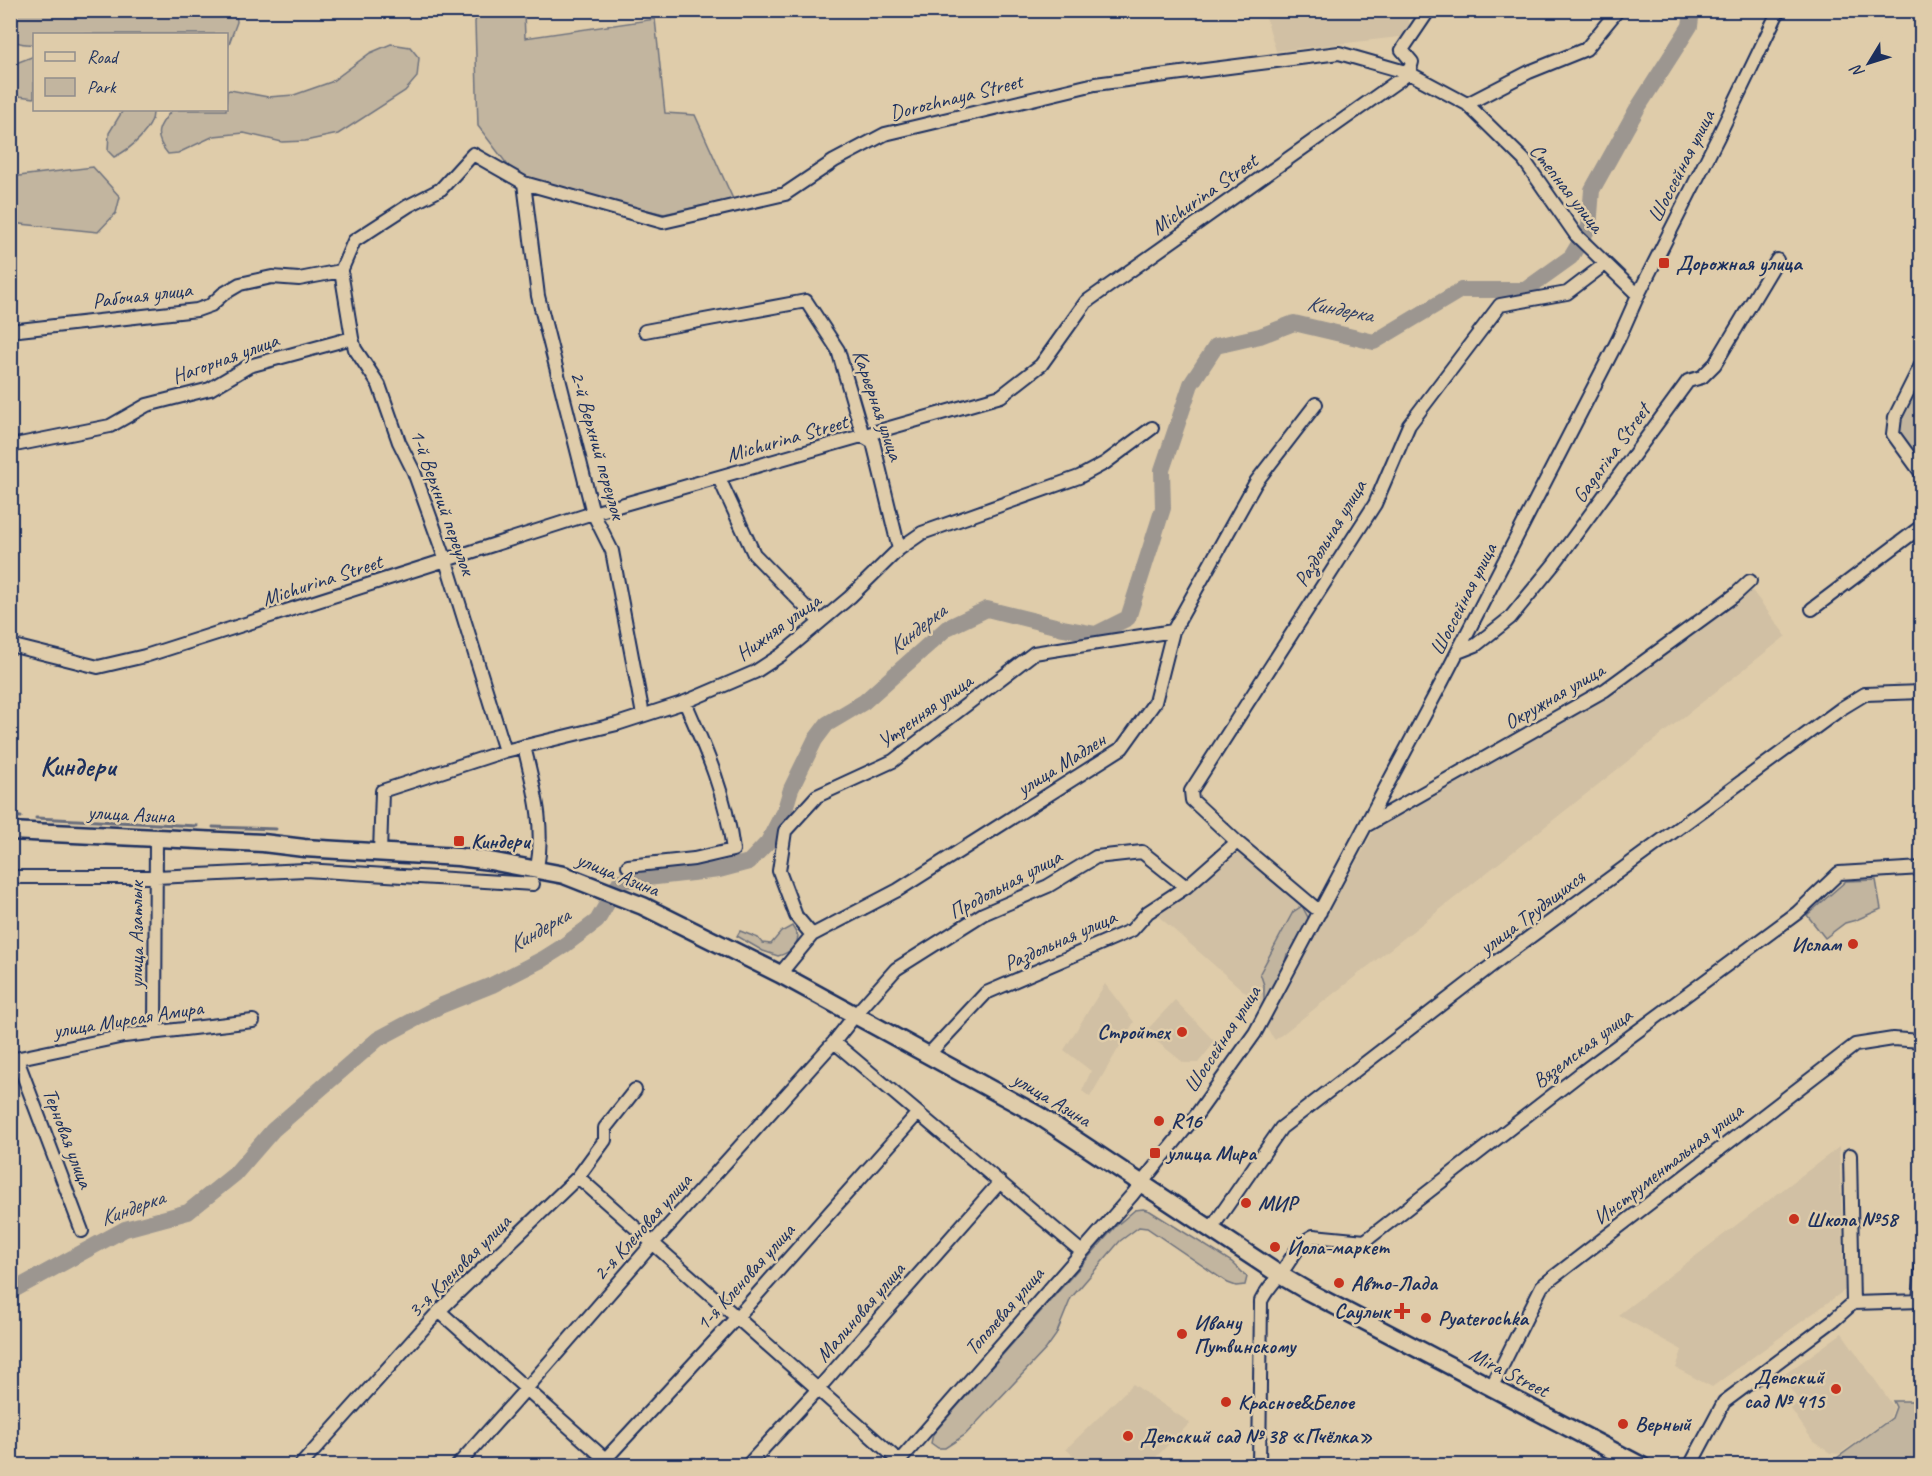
<svg xmlns="http://www.w3.org/2000/svg" width="1932" height="1476" viewBox="0 0 1932 1476" font-family="Caveat,sans-serif">
<rect width="100%" height="100%" fill="#dfccaa"/>
<filter id="ink" filterUnits="userSpaceOnUse"><feTurbulence type="fractalNoise" baseFrequency=".0167" numOctaves="2"/><feDisplacementMap in="SourceGraphic" scale="12" xChannelSelector="R" yChannelSelector="G"/><feConvolveMatrix kernelMatrix="1 2 1 2 8 2 1 2 1" color-interpolation-filters="sRGB"/></filter>
<g filter="url(#ink)">
<path fill="#d1c0a4" d="M 1264,11 L 1410,11 L 1408,36 L 1276,51 Z
M 1751,589 L 1786,636 L 1275,1040 L 1264,1025 L 1376,827 L 1613,691 Z
M 1242,851 L 1314,914 L 1263,1008 L 1149,908 Z
M 1105,984 L 1134,1022 L 1090,1097 L 1082,1091 L 1091,1071 L 1064,1050 Z
M 1175,1000 L 1215,1042 L 1198,1063 L 1184,1063 L 1145,1032 Z
M 1839,1147 L 1845,1290 L 1712,1387 L 1676,1368 L 1682,1350 L 1618,1315 Z
M 1842,1333 L 1894,1407 L 1890,1418 L 1839,1454 L 1830,1453 L 1813,1441 L 1791,1409 L 1799,1401 L 1781,1377 Z
M 1133,1384 L 1190,1423 L 1148,1465 L 1083,1465 L 1066,1449 Z"/>
<path fill="#c2b59f" stroke="#6e727e" stroke-width="1.5" d="M 11,10 L 236,11 L 237,22 L 227,49 L 226,34 L 34,34 L 34,44 C 6,46 10,34 11,10 Z
M 478,11 L 524,11 L 525,38 L 655,19 L 665,113 L 695,115 L 733,199 L 664,214 L 522,180 L 516,176 L 478,126 L 475,22 Z
M 391,44 L 410,47 L 419,58 L 417,77 L 405,91 L 338,134 L 305,141 L 282,142 L 244,133 L 214,136 L 178,153 L 168,154 C 152,135 158,126 172,110 L 226,110 L 227,91 L 230,90 L 268,97 L 294,95 L 331,82 L 370,53 Z
M 34,56 L 34,98 L 11,95 L 11,65 Z
M 123,110 L 153,110 C 155,128 130,150 114,157 L 108,151 L 109,133 Z
M 93,167 L 120,197 L 116,213 L 98,232 L 11,223 L 11,177 Z
M 1921,375 L 1921,464 L 1895,426 Z
M 1876,880 L 1881,909 L 1856,920 L 1845,923 L 1825,938 L 1807,915 L 1846,881 Z
M 1302,906 L 1311,923 L 1293,953 L 1287,954 L 1281,979 L 1264,1003 L 1264,985 L 1260,973 L 1293,912 Z
M 792,926 L 798,936 C 797,947 789,953 778,956 L 763,951 L 737,936 L 740,931 L 758,938 L 762,943 L 771,944 L 781,932 Z
M 1143,1209 L 1150,1211 L 1232,1262 L 1247,1277 L 1245,1285 L 1236,1286 L 1228,1283 L 1147,1228 L 1139,1227 L 1120,1241 L 1071,1298 L 1056,1335 L 1046,1349 L 965,1435 L 945,1448 L 938,1448 L 931,1443 L 933,1434 L 1116,1226 L 1135,1210 Z
M 1893,1401 L 1921,1401 L 1921,1465 L 1834,1465 L 1837,1458 L 1892,1418 L 1896,1407 Z"/>
<g fill="none" stroke-linecap="round" stroke-linejoin="round">
<path stroke="#686d7c" stroke-width="3" d="M 10,816 L 21,817
M 36,818 L 197,826
M 213,827 L 276,829"/>
<path stroke="#9c9690" stroke-width="16" d="M 10,1292 L 125,1229 L 188,1212 L 235,1174 L 273,1130 L 378,1039 L 440,1006 L 492,985 L 543,959 L 562,947 L 597,921 L 620,881 L 719,870 L 749,862 L 768,842 L 785,809 L 791,789 L 815,740 L 827,724 L 864,702 L 947,628 L 987,609 L 1063,628 L 1096,634 L 1128,618 L 1163,508 L 1162,470 L 1191,384 L 1216,346 L 1260,336 L 1294,323 L 1374,342 L 1461,290 L 1525,290 L 1571,257 L 1589,227 L 1592,190 L 1637,109 L 1690,26 L 1692,10"/>
<defs>
<path id="minor" d="M 1467,104 L 1529,72 L 1586,49 L 1618,10
M 524,183 L 538,296 L 593,513 L 612,551 L 643,715
M 341,271 L 352,338 L 355,349 L 379,385 L 399,442 L 414,472 L 446,561 L 505,751
M 10,331 L 197,310 L 211,305 L 223,294 L 240,284 L 272,277 L 299,279 L 341,271 L 354,241 L 408,206 L 441,189 L 473,154 L 524,183 L 663,222 L 785,194 L 834,161 L 885,134 L 1095,84 L 1339,53 L 1409,73 L 1467,104 L 1524,160 L 1576,235 L 1638,295
M 645,331 L 806,301 L 838,350 L 863,436 L 873,442 L 899,549
M 1922,363 L 1895,417 L 1893,434 L 1922,474
M 10,446 L 110,426 L 147,405 L 210,389 L 249,366 L 352,338
M 719,478 L 754,554 L 820,622
M 1812,609 L 1922,526
M 10,645 L 98,667 L 145,656 L 593,513 L 1001,396 L 1041,365 L 1086,302 L 1409,73 L 1412,62 L 1402,50 L 1429,10
M 1458,652 L 1476,645 L 1510,618 L 1554,564 L 1688,381 L 1702,377 L 1715,364 L 1777,260
M 524,746 C 534,789 545,824 537,869
M 1367,825 L 1605,690 L 1735,595 L 1750,581
M 380,853 L 382,791 L 505,751 L 617,724 L 685,702 L 755,672 L 781,655 L 850,597 L 899,549 L 922,533 L 1079,477 L 1105,463 L 1152,428
M 628,866 L 694,859 L 733,850 C 726,795 707,752 685,702
M 10,877 L 156,877 L 305,870 L 533,884
M 1320,912 L 1237,842 L 1192,800 L 1191,791 L 1375,504 L 1409,425 L 1500,305 L 1567,293 L 1605,264
M 812,935 L 796,916 L 779,871 L 785,831 L 817,796 L 893,761 L 1034,653 L 1173,631
M 780,974 L 812,935 L 898,890 L 1122,748 L 1155,702 L 1173,631 L 1256,482 L 1316,404
M 155,1032 L 156,838
M 834,1042 L 1082,1252
M 929,1054 L 986,993 L 1132,930 L 1148,912 L 1186,887 L 1237,842
M 17,1059 L 82,1231
M 10,1060 L 124,1036 L 253,1021
M 1850,1155 L 1853,1303
M 578,1177 L 899,1461
M 1211,1229 L 1281,1128 L 1500,959 L 1842,708 L 1865,694 L 1922,692
M 1919,1301 L 1922,1261
M 439,1311 L 613,1466
M 1491,1388 L 1542,1286 L 1855,1045 L 1893,1039 L 1922,1041
M 300,1466 L 439,1311 L 578,1177 L 605,1140 L 605,1128 L 635,1090
M 457,1466 L 526,1389 L 653,1243 L 834,1042 L 856,1014 L 896,969 L 983,914 L 1048,886 L 1096,857 L 1142,852 L 1186,887
M 599,1466 L 737,1317 L 918,1113
M 747,1466 L 818,1389 L 1000,1182
M 895,1466 L 1132,1195 L 1197,1114 L 1255,1033 L 1442,682 L 1619,338 L 1638,295 L 1718,137 L 1779,10
M 1259,1466 L 1261,1301 C 1266,1291 1271,1285 1278,1277 C 1290,1263 1296,1245 1313,1236 L 1365,1241 L 1585,1070 L 1797,913 L 1839,873 L 1922,868
M 1690,1466 L 1724,1402 L 1835,1319 L 1853,1303 L 1922,1301"/>
<path id="major" d="M 10,831 L 263,843 L 304,848 L 458,857 L 490,861 L 564,875 L 643,906 L 780,974 L 1038,1115 L 1280,1275 L 1309,1292 L 1642,1466"/>
</defs>
<use href="#minor" stroke="#1b2f5e" stroke-width="16"/>
<use href="#major" stroke="#1b2f5e" stroke-width="21"/>
<use href="#minor" stroke="#dfccaa" stroke-width="12"/>
<use href="#major" stroke="#dfccaa" stroke-width="16"/>
</g>
</g>
<g fill="#c8321e" stroke="#dfccaa" stroke-width="2">
<rect x="1658" y="257" width="12" height="12" rx="3"/>
<rect x="453" y="835" width="12" height="12" rx="3"/>
<circle cx="1853" cy="944" r="6"/>
<circle cx="1182" cy="1032" r="6"/>
<circle cx="1159" cy="1121" r="6"/>
<rect x="1149" y="1147" width="12" height="12" rx="3"/>
<circle cx="1246" cy="1203" r="6"/>
<circle cx="1794" cy="1219" r="6"/>
<circle cx="1275" cy="1247" r="6"/>
<circle cx="1339" cy="1283" r="6"/>
<path d="M1399 1302h6v6h6v6h-6v6h-6v-6h-6v-6h6z"/>
<circle cx="1426" cy="1318" r="6"/>
<circle cx="1182" cy="1334" r="6"/>
<circle cx="1836" cy="1389" r="6"/>
<circle cx="1226" cy="1402" r="6"/>
<circle cx="1623" cy="1424" r="6"/>
<circle cx="1128" cy="1436" r="6"/>
</g>
<g text-anchor="middle" dominant-baseline="central" stroke-width="5" stroke-linejoin="round" paint-order="stroke">
<g font-size="21" fill="#1b2f5e" stroke="#dfccaa">
<text transform="translate(956 97) rotate(-14)">Dorozhnaya Street</text>
<text transform="translate(1681 166) rotate(-63)">Шоссейная улица</text>
<text transform="translate(1567 188) rotate(52)">Степная улица</text>
<text transform="translate(1204 194) rotate(-35)">Michurina Street</text>
<text transform="translate(142 295) rotate(-7)">Рабочая улица</text>
<text transform="translate(225 358) rotate(-20)">Нагорная улица</text>
<text transform="translate(878 405) rotate(71)">Карьерная улица</text>
<text transform="translate(787 438) rotate(-16)">Michurina Street</text>
<text transform="translate(598 445) rotate(74)">2-й Верхний переулок</text>
<text transform="translate(1611 453) rotate(-54)">Gagarina Street</text>
<text transform="translate(443 502) rotate(70)">1-й Верхний переулок</text>
<text transform="translate(1330 533) rotate(-59)">Раздольная улица</text>
<text transform="translate(322 580) rotate(-18)">Michurina Street</text>
<text transform="translate(1463 599) rotate(-63)">Шоссейная улица</text>
<text transform="translate(778 627) rotate(-36)">Нижняя улица</text>
<text transform="translate(1554 696) rotate(-30)">Окружная улица</text>
<text transform="translate(925 711) rotate(-36)">Утренняя улица</text>
<text transform="translate(1061 764) rotate(-32)">улица Мадлен</text>
<text transform="translate(131 814) rotate(3)">улица Азина</text>
<text transform="translate(618 874) rotate(22)">улица Азина</text>
<text transform="translate(1005 884) rotate(-28)">Продольная улица</text>
<text transform="translate(1532 912) rotate(-37)">улица Трудящихся</text>
<text transform="translate(136 935) rotate(-90)">улица Азатлык</text>
<text transform="translate(1060 940) rotate(-24)">Раздольная улица</text>
<text transform="translate(128 1019) rotate(-9)">улица Мирсая Амира</text>
<text transform="translate(1222 1039) rotate(-57)">Шоссейная улица</text>
<text transform="translate(1582 1048) rotate(-37)">Вяземская улица</text>
<text transform="translate(1052 1099) rotate(31)">улица Азина</text>
<text transform="translate(68 1138) rotate(69)">Терновая улица</text>
<text transform="translate(1668 1164) rotate(-38)">Инструментальная улица</text>
<text transform="translate(642 1227) rotate(-48)">2-я Кленовая улица</text>
<text transform="translate(459 1266) rotate(-45)">3-я Кленовая улица</text>
<text transform="translate(745 1277) rotate(-48)">1-я Кленовая улица</text>
<text transform="translate(1004 1311) rotate(-49)">Тополевая улица</text>
<text transform="translate(860 1312) rotate(-49)">Малиновая улица</text>
<text transform="translate(1509 1372) rotate(27)">Mira Street</text>
</g>
<g font-size="21" font-weight="bold" fill="#1b2f5e" stroke="#dfccaa" text-anchor="start">
<text x="1676" y="263">Дорожная улица</text>
<text x="471" y="841">Киндери</text>
<text x="1841" y="944" text-anchor="end">Ислам</text>
<text x="1170" y="1032" text-anchor="end">Стройтех</text>
<text x="1171" y="1121">R16</text>
<text x="1167" y="1153">улица Мира</text>
<text x="1258" y="1203">МИР</text>
<text x="1806" y="1219">Школа №58</text>
<text x="1287" y="1247">Йола-маркет</text>
<text x="1351" y="1283">Авто-Лада</text>
<text x="1390" y="1311" text-anchor="end">Саулык</text>
<text x="1438" y="1318">Pyaterochka</text>
<text x="1194" y="1322">Ивану<tspan x="1194" dy="24">Путвинскому</tspan></text>
<text x="1824" y="1377" text-anchor="end">Детский<tspan x="1824" dy="24">сад № 415</tspan></text>
<text x="1238" y="1402">Красное&amp;Белое</text>
<text x="1635" y="1424">Верный</text>
<text x="1140" y="1436">Детский сад № 38 «Пчёлка»</text>
</g>
<g font-size="22" font-style="italic" fill="#2e3e66" stroke="#dfccaa">
<text transform="translate(1340 309) rotate(11)">Киндерка</text>
<text transform="translate(917 629) rotate(-38)">Киндерка</text>
<text transform="translate(539 930) rotate(-30)">Киндерка</text>
<text transform="translate(132 1208) rotate(-20)">Киндерка</text>
</g>
<g font-size="27" font-weight="bold" fill="#1b2f5e" stroke="#dfccaa">
<text x="78" y="766">Киндери</text>
</g>
</g>
<rect width="1932" height="1476" fill="none" stroke="#dfccaa" stroke-width="36"/>
<rect x="18" y="18" width="1896" height="1440" fill="none" stroke="#1b2f5e" stroke-width="2" filter="url(#ink)"/>
<rect x="33" y="33" width="195" height="78" fill="#dfccaa" stroke="#918d8c" stroke-width="1.5"/>
<rect x="45" y="52" width="30" height="9" fill="#dfccaa" stroke="#918d8c" stroke-width="1.5"/>
<text x="87" y="63" font-size="18" fill="#1b2f5e">Road</text>
<rect x="45" y="78" width="30" height="18" fill="#c2b59f" stroke="#918d8c" stroke-width="1.5"/>
<text x="87" y="93" font-size="18" fill="#1b2f5e">Park</text>
<g transform="translate(1869 63) rotate(232)" stroke="#dfccaa" stroke-width="4.5" paint-order="stroke">
<path d="M0-4.5L10 22L0 15L-10 22Z" fill="#1b2f5e"/>
<text y="-9" font-size="16" font-weight="bold" text-anchor="middle" fill="#1b2f5e">N</text>
</g>
</svg>
